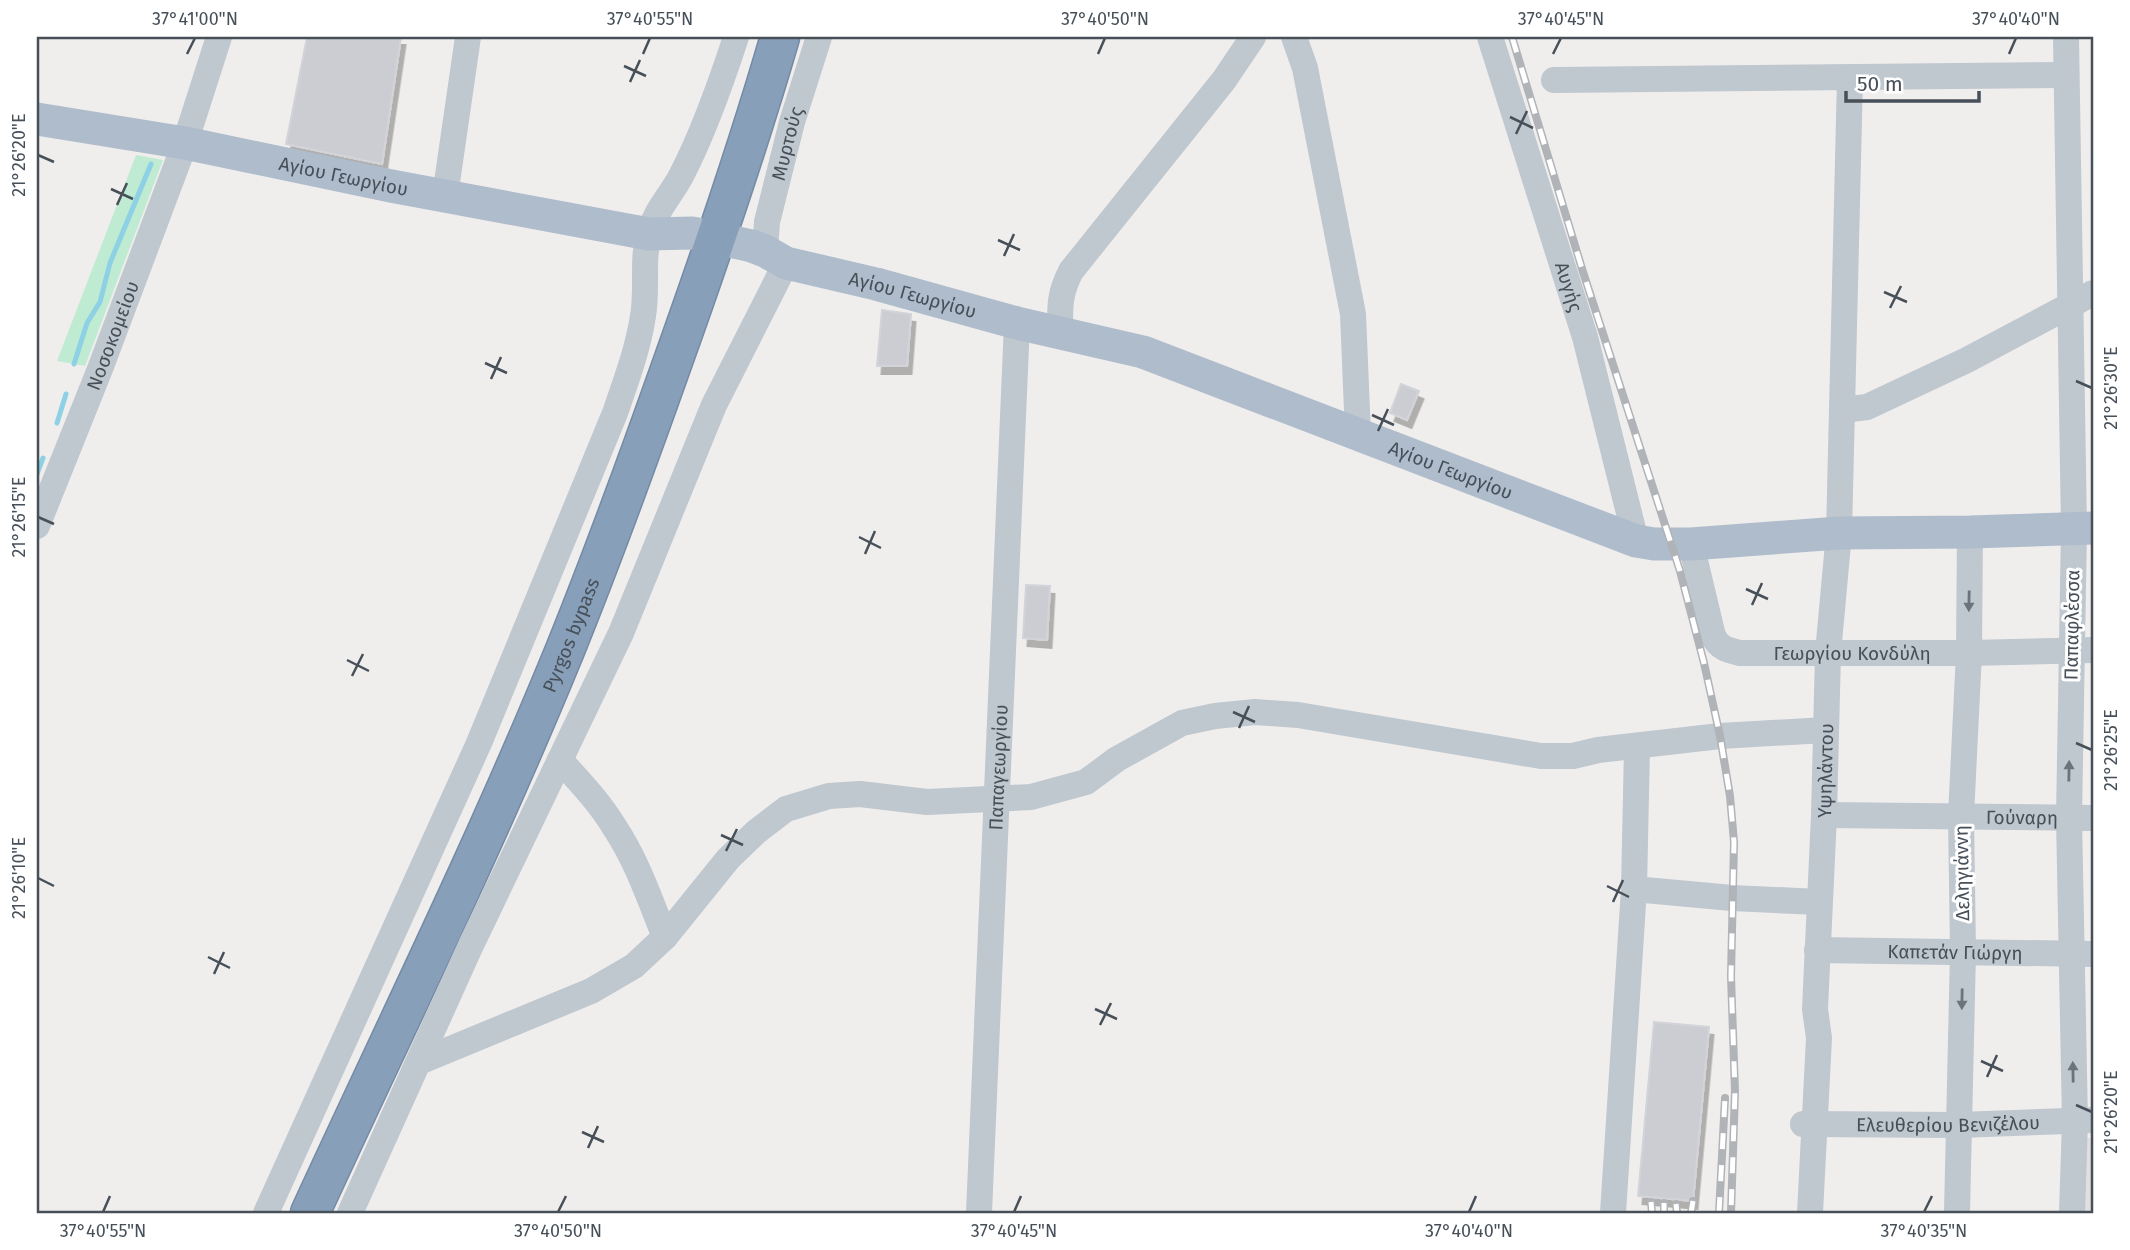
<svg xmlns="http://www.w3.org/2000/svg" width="2130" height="1250" viewBox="0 0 2130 1250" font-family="'Fira Sans',sans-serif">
<defs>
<filter id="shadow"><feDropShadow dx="4.5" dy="8" stdDeviation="0" flood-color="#0004"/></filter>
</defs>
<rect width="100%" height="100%" fill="#f0eeed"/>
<path fill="#e1dfdf" d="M 2085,1138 L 2093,1138 L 2093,1213 L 2084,1213 Z"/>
<path fill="#beebd1" d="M 136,155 L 163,160 L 85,366 L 57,361 Z"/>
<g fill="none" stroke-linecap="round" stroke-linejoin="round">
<path stroke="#8ed1e5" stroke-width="5" d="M 74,364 L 87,323 L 100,302 L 110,263 L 151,164
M 57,423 L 66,394
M 37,474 L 43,458"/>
</g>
<path fill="#cbcdd2" stroke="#d2d4d9" stroke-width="2" filter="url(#shadow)" d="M 307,37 L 401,37 L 382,164 L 286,144 Z
M 882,310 L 911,314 L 907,366 L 877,366 Z
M 1401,384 L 1419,391 L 1407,420 L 1390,413 Z
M 1026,585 L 1050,586 L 1047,640 L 1023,638 Z
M 1654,1022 L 1709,1027 L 1693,1201 L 1638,1196 Z"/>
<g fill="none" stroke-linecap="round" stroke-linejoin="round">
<defs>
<g id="highway">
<path id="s11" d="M 310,1213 C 396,1026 487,841 565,650 C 603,556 638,460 672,364 C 711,255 748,147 780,37"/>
</g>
</defs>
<use href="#highway" stroke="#748aa5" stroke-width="41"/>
<g stroke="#bfc7cf" stroke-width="26">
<path d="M 1294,37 L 1305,68 L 1353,314 L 1358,435"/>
<path id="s1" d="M 1490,37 L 1585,337 L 1636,541"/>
<path d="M 2066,37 L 2074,529 L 2069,818 L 2075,1121 L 2072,1213"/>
<path d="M 1554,80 L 2066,75"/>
<path d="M 445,196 L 468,37"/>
<path id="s2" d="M 765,251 L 767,222 L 792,122 L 819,37"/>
<path d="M 1060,332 C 1060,307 1059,294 1071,271 L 1224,80 L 1253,37"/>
<path d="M 1843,410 L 1867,407 L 1967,360 L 2093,293"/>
<path id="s3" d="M 37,526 L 100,369 L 185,143 L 219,37"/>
<path id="s4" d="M 1691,544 L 1713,636 C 1719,648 1727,650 1740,653 L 1969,653 L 2093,650"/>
<path d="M 1637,747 L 1634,889 L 1732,898 L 1819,902"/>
<path d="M 560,760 C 580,782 600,803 615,828 C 637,861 650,900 665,937"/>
<path id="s5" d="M 1824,815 L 2093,818"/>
<path id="s6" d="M 1817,950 L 2093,954"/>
<path d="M 419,1062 L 591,991 L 634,966 L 665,937 L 728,859 L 756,832 L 786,809 L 829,796 L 860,794 L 927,802 L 1031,797 L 1086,782 L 1117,759 L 1182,723 L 1215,716 L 1255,712 L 1298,715 L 1541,756 L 1573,756 L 1598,750 L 1720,736 L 1826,730"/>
<path id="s7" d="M 1803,1124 L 1959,1125 L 2093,1120"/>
<path d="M 266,1213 L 479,743 L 615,413 C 626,381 638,349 643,316 C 648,288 641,258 650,231 C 656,210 671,195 681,176 C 704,132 721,83 736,37"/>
<path d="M 350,1213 L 471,945 L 621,633 L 714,405 L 786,263"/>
<path id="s8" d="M 979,1213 L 1017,323"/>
<path d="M 1613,1213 L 1634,889"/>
<path id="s9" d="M 1810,1213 L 1819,1038 L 1815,1009 L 1824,815 L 1828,653 L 1839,533 L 1850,78"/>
<path d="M 1957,1213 L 1963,952 L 1961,816 L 1969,653 L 1970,532"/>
</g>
<path stroke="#afbccb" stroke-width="33" id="s10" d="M 37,119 L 185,143 L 391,186 L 649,234 L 693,233 L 752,246 L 765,251 L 786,263 L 876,284 L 1017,323 L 1143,352 L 1636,541 L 1654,544 L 1691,544 L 1839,533 L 1970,532 L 2093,528"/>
<use href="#highway" stroke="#889fb9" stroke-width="38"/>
<defs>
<path id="rail" d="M 1512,37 L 1583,272 L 1680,571 L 1704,663 L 1720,736 L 1730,796 L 1734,842 L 1731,976 L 1735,1091 L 1731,1213
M 1651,1202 L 1652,1213
M 1664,1203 L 1664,1213
M 1676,1204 L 1677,1213
M 1691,1213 L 1693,1201
M 1719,1213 L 1725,1098"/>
</defs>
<use href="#rail" stroke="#b0b3b7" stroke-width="8"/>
<use href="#rail" stroke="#fff" stroke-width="5" stroke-dasharray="16" stroke-linecap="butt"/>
</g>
<defs><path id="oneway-solid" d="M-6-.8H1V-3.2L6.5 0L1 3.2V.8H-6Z" transform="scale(1.75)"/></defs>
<g fill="#6b747c">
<use href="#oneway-solid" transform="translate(1969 601) rotate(91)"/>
<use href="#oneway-solid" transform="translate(2069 771) rotate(-89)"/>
<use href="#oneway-solid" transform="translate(1962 999) rotate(91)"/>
<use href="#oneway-solid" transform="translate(2073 1072) rotate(-91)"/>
</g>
<path fill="none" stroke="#475059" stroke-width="2.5" d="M 187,54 L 195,38M 643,54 L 650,38M 1098,54 L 1105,38M 1553,54 L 1561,38M 2009,54 L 2016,38M 624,66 L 646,76M 630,82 L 640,60M 1510,117 L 1533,128M 1516,134 L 1527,111M 38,155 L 54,162M 111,189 L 133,199M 117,205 L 127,183M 998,240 L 1020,250M 1004,256 L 1014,234M 1884,292 L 1907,302M 1890,308 L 1901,286M 485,363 L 507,373M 491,379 L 501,357M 2076,381 L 2092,388M 1372,415 L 1394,425M 1378,431 L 1388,409M 38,517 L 54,524M 859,537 L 881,548M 865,554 L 875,531M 1746,589 L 1768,599M 1752,605 L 1762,583M 347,660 L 369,671M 352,676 L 363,654M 1233,712 L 1255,722M 1239,728 L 1249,706M 2076,743 L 2092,750M 721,835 L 743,845M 726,851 L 737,829M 38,878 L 54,886M 1607,886 L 1629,897M 1613,902 L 1623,880M 208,957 L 230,968M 214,974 L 224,952M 1095,1009 L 1117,1019M 1100,1025 L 1111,1003M 1981,1061 L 2003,1071M 1987,1077 L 1997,1055M 2076,1105 L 2092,1112M 582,1132 L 604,1142M 588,1148 L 598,1126M 103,1212 L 110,1196M 558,1212 L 566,1196M 1014,1212 L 1021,1196M 1469,1212 L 1476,1196M 1924,1212 L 1932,1196"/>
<g text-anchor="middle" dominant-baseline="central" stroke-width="6" stroke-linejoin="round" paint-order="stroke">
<g font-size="19" fill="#475059" stroke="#fff">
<text stroke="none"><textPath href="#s2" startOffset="110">Μυρτούς</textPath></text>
<text stroke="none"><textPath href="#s10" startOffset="312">Αγίου Γεωργίου</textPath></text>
<text stroke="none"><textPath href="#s1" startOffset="262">Αυγής</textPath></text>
<text stroke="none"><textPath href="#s10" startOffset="896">Αγίου Γεωργίου</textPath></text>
<text stroke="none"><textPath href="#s3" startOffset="205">Νοσοκομείου</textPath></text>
<text stroke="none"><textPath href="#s10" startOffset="1463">Αγίου Γεωργίου</textPath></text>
<text transform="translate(2072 625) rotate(-89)">Παπαφλέσσα</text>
<text stroke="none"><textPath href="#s11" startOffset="634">Pyrgos bypass</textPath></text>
<text stroke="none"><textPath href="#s4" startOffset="240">Γεωργίου Κονδύλη</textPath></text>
<text stroke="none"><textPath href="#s8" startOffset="446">Παπαγεωργίου</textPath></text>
<text stroke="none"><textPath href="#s9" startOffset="443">Υψηλάντου</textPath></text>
<text stroke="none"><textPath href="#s5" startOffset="198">Γούναρη</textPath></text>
<text transform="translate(1962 873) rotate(-91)">Δεληγιάννη</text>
<text stroke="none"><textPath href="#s6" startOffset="138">Καπετάν Γιώργη</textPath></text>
<text stroke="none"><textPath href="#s7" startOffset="145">Ελευθερίου Βενιζέλου</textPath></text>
</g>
</g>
<rect width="2130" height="1250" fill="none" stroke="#ffffff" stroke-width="77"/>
<path d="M1846 91v10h133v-10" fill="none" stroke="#475059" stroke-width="3.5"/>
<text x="1857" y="91" font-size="21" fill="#475059" stroke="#ffffff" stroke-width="5" paint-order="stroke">50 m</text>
<rect x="38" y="38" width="2054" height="1174" fill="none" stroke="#475059" stroke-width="2.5"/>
<g font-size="18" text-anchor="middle" fill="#475059">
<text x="195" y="25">37°41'00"N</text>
<text x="650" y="25">37°40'55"N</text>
<text x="1105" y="25">37°40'50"N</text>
<text x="1561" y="25">37°40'45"N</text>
<text x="2016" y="25">37°40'40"N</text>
<text transform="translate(19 155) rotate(-90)" y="6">21°26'20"E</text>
<text transform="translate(2111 388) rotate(-90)" y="6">21°26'30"E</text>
<text transform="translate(19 517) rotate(-90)" y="6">21°26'15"E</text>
<text transform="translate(2111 750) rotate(-90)" y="6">21°26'25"E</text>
<text transform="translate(19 878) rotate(-90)" y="6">21°26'10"E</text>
<text transform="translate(2111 1112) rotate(-90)" y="6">21°26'20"E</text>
<text x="103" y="1237">37°40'55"N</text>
<text x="558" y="1237">37°40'50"N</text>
<text x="1014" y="1237">37°40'45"N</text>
<text x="1469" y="1237">37°40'40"N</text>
<text x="1924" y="1237">37°40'35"N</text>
</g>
</svg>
